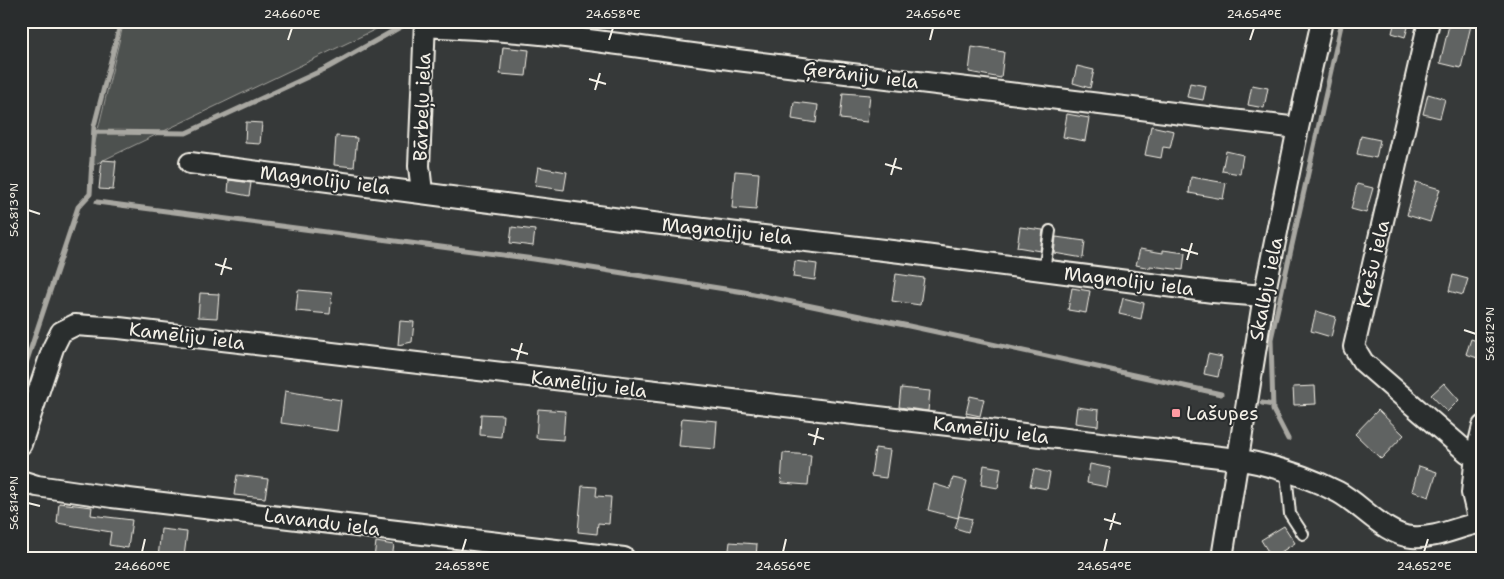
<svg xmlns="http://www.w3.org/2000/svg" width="1504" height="579" viewBox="0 0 1504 579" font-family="'Shantell Sans',sans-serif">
<rect width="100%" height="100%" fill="#363939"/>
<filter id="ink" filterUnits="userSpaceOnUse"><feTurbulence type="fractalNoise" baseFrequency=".02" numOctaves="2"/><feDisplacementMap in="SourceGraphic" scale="10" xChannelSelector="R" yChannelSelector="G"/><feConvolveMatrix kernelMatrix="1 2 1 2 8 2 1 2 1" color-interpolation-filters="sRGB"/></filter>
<g filter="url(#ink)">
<path fill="#4e514f" stroke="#a1a19c" d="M 124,21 L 393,21 L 89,167 Z"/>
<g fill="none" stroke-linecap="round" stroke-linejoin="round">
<path stroke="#a8a7a1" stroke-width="5" d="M 94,134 L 95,132 L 186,133 L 327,68 L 411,21
M 97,202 L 534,259 L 744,292 L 909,326 L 1221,394
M 21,378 L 78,207 L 90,194 L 94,126 L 121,21
M 1262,403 L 1273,405
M 1288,439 L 1273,410 L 1271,339 L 1342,21"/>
</g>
<path fill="#616362" stroke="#f4f1e8" d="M 1395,21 L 1410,21 L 1405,37 L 1392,33 Z
M 1450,21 L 1472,21 L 1461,68 L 1440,63 Z
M 503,47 L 529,50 L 526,76 L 500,74 Z
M 972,47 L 1004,52 L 1001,78 L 969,72 Z
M 1077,66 L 1094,70 L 1090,88 L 1073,83 Z
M 1190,83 L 1206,86 L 1203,100 L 1187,97 Z
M 1252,85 L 1268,88 L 1264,108 L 1248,105 Z
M 843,93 L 870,95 L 867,122 L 840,119 Z
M 1428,94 L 1445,99 L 1440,118 L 1423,114 Z
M 794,102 L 818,105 L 816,123 L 792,119 Z
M 1067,114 L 1089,118 L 1085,141 L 1063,137 Z
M 246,122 L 262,123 L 260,144 L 245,143 Z
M 1151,126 L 1174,131 L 1170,148 L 1163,147 L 1161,158 L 1145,155 Z
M 336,136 L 357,138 L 354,167 L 334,165 Z
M 1361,136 L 1380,140 L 1376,158 L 1357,154 Z
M 1226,151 L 1243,155 L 1240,174 L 1222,171 Z
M 102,160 L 116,161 L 113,190 L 99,189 Z
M 538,167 L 567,172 L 564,190 L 535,186 Z
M 735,171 L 759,173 L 756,210 L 732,208 Z
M 1191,177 L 1226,183 L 1223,199 L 1189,193 Z
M 229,180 L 251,183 L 249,196 L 228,192 Z
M 1416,182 L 1440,189 L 1430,222 L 1407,215 Z
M 1357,184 L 1373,188 L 1366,213 L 1351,209 Z
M 512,227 L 535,230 L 533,246 L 510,243 Z
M 1020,227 L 1043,230 L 1040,251 L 1017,247 Z
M 1056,237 L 1085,241 L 1083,258 L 1054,253 Z
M 1140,249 L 1163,253 L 1163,250 L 1185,253 L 1183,270 L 1150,266 L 1150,268 L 1136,265 Z
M 795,261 L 817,264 L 815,280 L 793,277 Z
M 896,274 L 924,278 L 920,305 L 892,301 Z
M 1453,275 L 1468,279 L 1463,295 L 1449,291 Z
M 1072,288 L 1090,291 L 1086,313 L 1068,310 Z
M 298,290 L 332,293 L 330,314 L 296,311 Z
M 200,293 L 219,294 L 217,318 L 198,317 Z
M 1123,298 L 1144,303 L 1141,319 L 1119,314 Z
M 1316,311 L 1336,317 L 1331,337 L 1311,331 Z
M 400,321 L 414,322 L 412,342 L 398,345 Z
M 1471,339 L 1483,343 L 1483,360 L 1466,354 Z
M 1208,354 L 1222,357 L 1218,377 L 1204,374 Z
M 1444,383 L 1459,400 L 1447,412 L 1431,395 Z
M 1315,386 L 1316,404 L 1294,405 L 1293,387 Z
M 901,388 L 930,391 L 928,411 L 899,407 Z
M 285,391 L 341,400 L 337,431 L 281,423 Z
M 970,396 L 984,399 L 980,416 L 966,413 Z
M 1077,407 L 1099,410 L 1098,426 L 1075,423 Z
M 538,409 L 565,411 L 563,440 L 536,438 Z
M 1378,410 L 1404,435 L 1381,459 L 1355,434 Z
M 481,414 L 503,415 L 501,437 L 480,435 Z
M 682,418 L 717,421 L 715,449 L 679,446 Z
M 875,448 L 890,450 L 886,478 L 871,476 Z
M 783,453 L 811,455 L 808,485 L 781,483 Z
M 1090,464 L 1110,468 L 1107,487 L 1087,483 Z
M 984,465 L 1001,468 L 998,488 L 981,485 Z
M 1419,466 L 1437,472 L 1429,497 L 1412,491 Z
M 1034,469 L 1050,473 L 1047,489 L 1030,486 Z
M 237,475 L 268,479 L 265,498 L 234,495 Z
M 953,478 L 967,481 L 958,518 L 928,510 L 934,484 L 950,489 Z
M 582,486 L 597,487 L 596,496 L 611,497 L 609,524 L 598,523 L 597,534 L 578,532 Z
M 59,503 L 92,507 L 91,515 L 132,520 L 128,548 L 109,545 L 111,532 L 57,523 Z
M 959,516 L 972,519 L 968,532 L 955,528 Z
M 1284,526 L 1295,543 L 1272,558 L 1261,540 Z
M 161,529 L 187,532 L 184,557 L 158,558 Z
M 376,542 L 394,545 L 392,558 L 374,558 Z
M 730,542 L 757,544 L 756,558 L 728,558 Z"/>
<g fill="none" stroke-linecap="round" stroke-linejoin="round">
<defs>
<path id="lane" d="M 1044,270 L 1050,231
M 1286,472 L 1290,514 L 1303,534"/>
<path id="street" d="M 1429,21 L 1354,347 L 1363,362 L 1468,453 L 1476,455
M 425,26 C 469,29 513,30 557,36 C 623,44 688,54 754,62 C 935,84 1116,107 1298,128
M 190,163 L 636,221 L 909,253 L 1213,292 L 1264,296
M 422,192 L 419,166 L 425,21
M 21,444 L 53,348 L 61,332 L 75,325 L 119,328 L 1237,459 C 1271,465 1307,476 1338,492 C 1361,504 1385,535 1412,537 C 1437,539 1459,526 1483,522
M 21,481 L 37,486 L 112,497 L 624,558
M 1479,522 L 1472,493 L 1476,455 L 1483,426
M 1222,558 L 1264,296 L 1298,128 L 1322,21"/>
</defs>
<use href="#lane" stroke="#f4f1e8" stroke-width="14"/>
<use href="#street" stroke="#f4f1e8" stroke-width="24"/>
<use href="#lane" stroke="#2a2d2e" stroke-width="10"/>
<use href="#street" stroke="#2a2d2e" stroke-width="20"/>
</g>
</g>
<path fill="none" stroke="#f4f1e8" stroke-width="2" d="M 288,40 L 292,28M 609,40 L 613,28M 930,40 L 933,28M 1250,40 L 1254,28M 589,79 L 606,84M 595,90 L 600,73M 885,164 L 902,169M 891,175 L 896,158M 28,210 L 40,214M 1181,249 L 1198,254M 1187,260 L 1192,243M 215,264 L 232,269M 221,275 L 226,258M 1464,330 L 1476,334M 511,349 L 528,354M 517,360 L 522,343M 808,434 L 824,439M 814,445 L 818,428M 28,503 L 40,506M 1104,519 L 1121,524M 1110,530 L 1115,513M 142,552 L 145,539M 462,552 L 466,539M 783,552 L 786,539M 1104,552 L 1107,539M 1424,552 L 1428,539"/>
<rect fill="#ff9aa2" stroke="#2a2d2e" stroke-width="2" x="1171" y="408" width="10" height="10" rx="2.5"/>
<g text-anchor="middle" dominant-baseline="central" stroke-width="4" stroke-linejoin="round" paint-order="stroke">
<g font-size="19" fill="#f4f1e8" stroke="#2a2d2e">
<text transform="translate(861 75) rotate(7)">Ģerāniju iela</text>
<text transform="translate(422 107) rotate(-88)">Bārbeļu iela</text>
<text transform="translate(325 180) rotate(7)">Magnoliju iela</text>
<text transform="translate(727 231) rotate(6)">Magnoliju iela</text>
<text transform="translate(1373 264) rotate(-77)">Krešu iela</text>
<text transform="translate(1129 281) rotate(7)">Magnoliju iela</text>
<text transform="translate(1266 289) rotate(-79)">Skalbju iela</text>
<text transform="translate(187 336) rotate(7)">Kamēliju iela</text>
<text transform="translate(589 384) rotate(7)">Kamēliju iela</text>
<text transform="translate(991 430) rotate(7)">Kamēliju iela</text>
<text transform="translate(322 522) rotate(7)">Lavandu iela</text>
</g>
<g font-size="19" fill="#f4f1e8" stroke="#2a2d2e" text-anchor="start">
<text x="1186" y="413">Lašupes</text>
</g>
</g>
<rect width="1504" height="579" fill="none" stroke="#2a2d2e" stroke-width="55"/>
<rect x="28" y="28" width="1448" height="524" fill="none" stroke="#f4f1e8" stroke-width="2"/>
<g font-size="12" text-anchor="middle" fill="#f4f1e8">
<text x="292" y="18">24.660°E</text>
<text x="613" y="18">24.658°E</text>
<text x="933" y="18">24.656°E</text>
<text x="1254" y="18">24.654°E</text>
<text transform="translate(14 210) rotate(-90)" y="4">56.813°N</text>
<text transform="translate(1490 334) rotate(-90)" y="4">56.812°N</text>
<text transform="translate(14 503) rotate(-90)" y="4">56.814°N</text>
<text x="142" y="570">24.660°E</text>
<text x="462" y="570">24.658°E</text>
<text x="783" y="570">24.656°E</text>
<text x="1104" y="570">24.654°E</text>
<text x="1424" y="570">24.652°E</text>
</g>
</svg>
